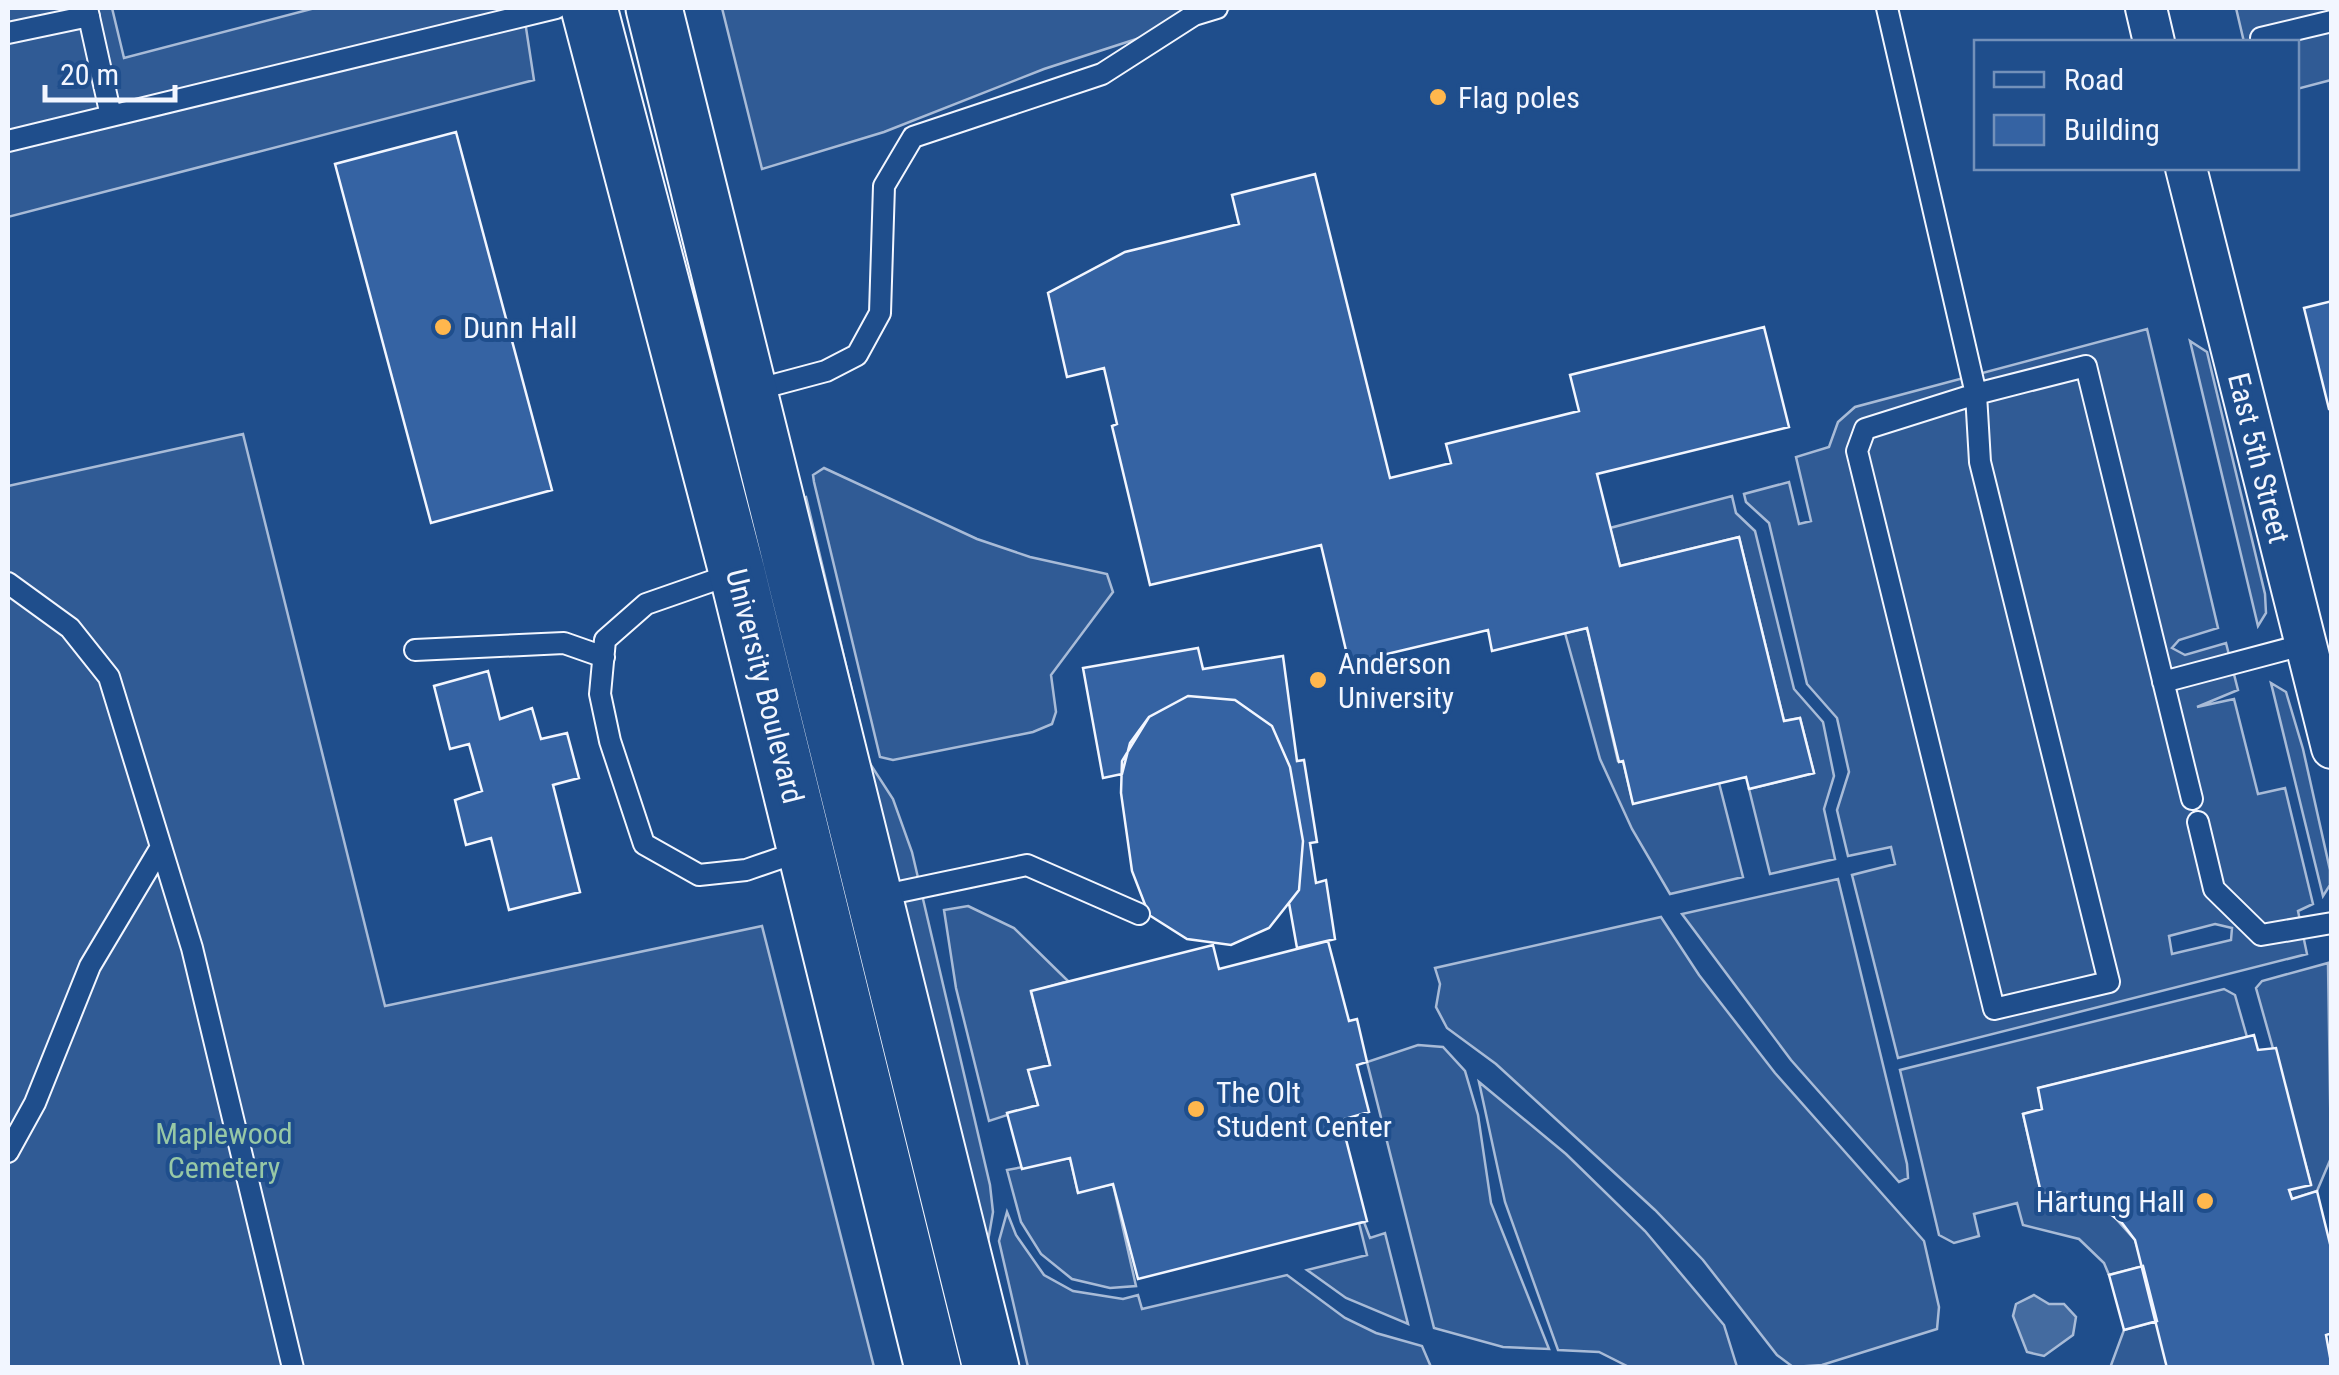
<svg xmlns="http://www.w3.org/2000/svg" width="2339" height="1375" viewBox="0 0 2339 1375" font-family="'Roboto Condensed',sans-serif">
<rect width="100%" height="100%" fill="#1f4e8c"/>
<path fill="#305b95" stroke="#a8bbd7" stroke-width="2.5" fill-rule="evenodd" d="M 8,8 L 112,8 L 124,58 L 315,8 L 523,8 L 534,80 L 8,217 Z
M 722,8 L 1232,8 L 1044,69 L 884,132 L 762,169 Z
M 2236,8 L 2331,8 L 2331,80 L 2297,89 L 2296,42 L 2244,42 Z
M 2147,329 L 2218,628 L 2179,640 L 2172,648 L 2185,655 L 2226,643 L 2238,690 L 2197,707 L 2234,699 L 2258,794 L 2285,788 L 2313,904 L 2298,911 L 2307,954 L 1898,1058 L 1852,875 L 1895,864 L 1891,847 L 1848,856 L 1837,810 L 1849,772 L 1837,718 L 1807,684 L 1769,523 L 1746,502 L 1744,494 L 1789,482 L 1799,524 L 1811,521 L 1796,457 L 1829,447 L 1838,422 L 1855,407 ZM 2215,924 L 2232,928 L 2231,940 L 2172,954 L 2169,936 Z
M 2190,341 L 2207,352 L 2265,594 L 2266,613 L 2258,626 Z
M 243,434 L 385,1006 L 762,926 L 874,1367 L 8,1367 L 8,486 Z
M 824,468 L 977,539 L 1030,557 L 1107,574 L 1113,592 L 1051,675 L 1056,712 L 1052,724 L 1033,732 L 893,760 L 880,757 L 814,482 L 813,475 Z
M 1732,496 L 1736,513 L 1755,531 L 1794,689 L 1823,722 L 1834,776 L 1824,809 L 1835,859 L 1770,874 L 1749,789 L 1814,773 L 1800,718 L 1784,721 L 1739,537 L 1620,566 L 1610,528 Z
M 806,497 L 869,762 L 893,799 L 912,852 L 990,1185 L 993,1212 L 987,1247 L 799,499 Z
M 1587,628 L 1618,761 L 1623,761 L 1633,803 L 1719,783 L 1743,877 L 1670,894 L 1632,829 L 1600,759 L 1565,633 Z
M 2271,683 L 2286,692 L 2303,749 L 2330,870 L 2330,885 L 2323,896 Z
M 1838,879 L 1907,1164 L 1908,1178 L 1899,1182 L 1791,1060 L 1682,914 Z
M 968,906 L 1014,928 L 1068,981 L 1031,992 L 1050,1065 L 1029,1071 L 1038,1105 L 989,1121 L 956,988 L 944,910 Z
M 1661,917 L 1699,975 L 1775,1073 L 1924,1241 L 1939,1307 L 1937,1329 L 1822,1365 L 1793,1367 L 1777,1355 L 1703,1260 L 1655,1210 L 1496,1064 L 1447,1028 L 1436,1007 L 1440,984 L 1435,968 Z
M 2328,963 L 2331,1158 L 2317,1191 L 2292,1199 L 2289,1190 L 2311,1184 L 2256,988 L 2262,981 Z
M 2224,989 L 2235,995 L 2247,1037 L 2039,1088 L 2042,1109 L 2023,1114 L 2041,1192 L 2083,1198 L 2109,1211 L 2135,1240 L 2143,1266 L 2109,1275 L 2104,1263 L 2079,1239 L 2023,1225 L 2017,1203 L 1974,1214 L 1979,1236 L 1954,1243 L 1939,1235 L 1900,1070 Z
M 1418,1045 L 1443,1047 L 1465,1071 L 1478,1115 L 1491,1203 L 1549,1349 L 1503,1347 L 1434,1328 L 1367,1062 Z
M 1479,1082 L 1566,1154 L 1645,1231 L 1724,1325 L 1737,1367 L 1629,1367 L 1599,1352 L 1558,1350 L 1505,1202 Z
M 1070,1158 L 1078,1192 L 1113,1184 L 1136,1286 L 1110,1288 L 1072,1279 L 1041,1254 L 1021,1222 L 1007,1170 Z
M 1007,1212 L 1016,1235 L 1044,1275 L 1073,1291 L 1123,1299 L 1138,1295 L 1142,1309 L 1287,1275 L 1345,1318 L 1376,1333 L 1422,1346 L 1431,1367 L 1028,1367 L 999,1241 Z
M 1364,1222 L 1370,1238 L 1385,1233 L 1408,1324 L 1346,1298 L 1307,1270 L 1367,1255 L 1359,1223 Z
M 2157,1321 L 2167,1367 L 2110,1368 L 2124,1330 Z"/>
<path fill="#446ba0" stroke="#a8bbd7" stroke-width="2.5" d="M 2034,1295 L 2049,1304 L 2064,1304 L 2076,1317 L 2073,1335 L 2044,1356 L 2027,1352 L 2013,1316 L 2016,1304 Z"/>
<path fill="#3563a3" stroke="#f2f6ff" stroke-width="2.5" d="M 456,132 L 552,490 L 431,523 L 335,164 Z
M 1315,174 L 1390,478 L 1451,463 L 1446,444 L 1579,411 L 1570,375 L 1764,327 L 1789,427 L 1597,474 L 1620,566 L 1739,537 L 1784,721 L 1800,718 L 1814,773 L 1749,789 L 1746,777 L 1633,804 L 1623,761 L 1619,762 L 1587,628 L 1492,651 L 1488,630 L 1349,663 L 1321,545 L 1150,585 L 1112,426 L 1117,424 L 1104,368 L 1067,377 L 1048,293 L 1125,252 L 1239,224 L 1232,195 Z
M 2332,301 L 2332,409 L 2329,409 L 2304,308 Z
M 1198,648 L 1203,669 L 1283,656 L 1297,761 L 1304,760 L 1317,842 L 1310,843 L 1316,883 L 1326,880 L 1335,939 L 1297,948 L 1289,903 L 1299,890 L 1303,841 L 1290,767 L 1272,726 L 1235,700 L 1188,696 L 1149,717 L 1130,743 L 1122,774 L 1103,778 L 1083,668 Z
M 488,671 L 500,719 L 532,708 L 541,739 L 567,733 L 579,778 L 553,785 L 580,892 L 509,910 L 491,838 L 466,845 L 455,800 L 482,791 L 469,744 L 450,749 L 434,686 Z
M 1188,696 L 1235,700 L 1272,726 L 1290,767 L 1303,841 L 1299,890 L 1269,928 L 1231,945 L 1187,939 L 1149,915 L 1132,871 L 1121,793 L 1122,761 L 1149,717 Z
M 1328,941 L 1349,1021 L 1357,1019 L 1367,1062 L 1357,1065 L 1369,1112 L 1341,1120 L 1367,1221 L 1138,1279 L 1113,1184 L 1078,1193 L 1070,1158 L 1022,1169 L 1007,1113 L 1038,1105 L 1028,1070 L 1050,1065 L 1031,991 L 1213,945 L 1219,969 Z
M 2254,1035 L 2258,1050 L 2276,1048 L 2311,1185 L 2289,1190 L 2292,1199 L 2317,1191 L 2332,1252 L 2332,1333 L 2326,1335 L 2332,1368 L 2167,1368 L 2135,1240 L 2122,1223 L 2097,1204 L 2058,1192 L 2041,1193 L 2023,1114 L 2042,1109 L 2038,1088 Z
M 2143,1266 L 2157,1321 L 2124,1330 L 2109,1275 Z"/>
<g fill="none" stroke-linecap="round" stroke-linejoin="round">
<defs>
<path id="service" d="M 87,8 L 111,116
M 1887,8 L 1976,394 L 2086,366 L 2192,799
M 8,33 L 89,16
M 2261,38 L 2332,21
M 8,141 L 556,8
M 751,391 L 826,371 L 857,355 L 880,313 L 884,186 L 913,137 L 1102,74 L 1194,15 L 1217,8
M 1976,394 L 1980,462 L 2109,982 L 1994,1009 L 1857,451 L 1865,429 Z
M 735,573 L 646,604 L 605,640 L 600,694 L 610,741 L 644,844 L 699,875 L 746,870 L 804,850
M 8,583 L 70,628 L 109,677 L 192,948 L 293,1368
M 415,650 L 564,643 L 604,657
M 2163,682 L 2306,644
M 2198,822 L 2214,889 L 2261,935 L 2332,923
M 875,897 L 1027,865 L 1139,914
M 8,1152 L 35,1103 L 90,966 L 161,847"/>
<path id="minor" d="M 2146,8 L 2154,42
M 2186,168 L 2332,748"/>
<path id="secondary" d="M 589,8 L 737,572 L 933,1368
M 654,8 L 991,1368"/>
</defs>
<use href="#service" stroke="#f2f6ff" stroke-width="24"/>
<use href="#minor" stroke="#f2f6ff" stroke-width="44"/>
<use href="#secondary" stroke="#f2f6ff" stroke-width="59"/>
<use href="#service" stroke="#1f4e8c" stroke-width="20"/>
<use href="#minor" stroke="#1f4e8c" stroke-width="40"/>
<use href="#secondary" stroke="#1f4e8c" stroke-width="55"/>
</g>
<g fill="#ffb74d" stroke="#1f4e8c" stroke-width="4">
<circle cx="1438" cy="97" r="10"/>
<circle cx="443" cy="327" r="10"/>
<circle cx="1318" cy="680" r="10"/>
<circle cx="1196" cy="1109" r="10"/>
<circle cx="2205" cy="1201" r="10"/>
</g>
<g text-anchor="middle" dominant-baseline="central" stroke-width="8" stroke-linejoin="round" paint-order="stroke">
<g font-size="30" fill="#f2f6ff" stroke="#1f4e8c" text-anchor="start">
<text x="1458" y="97">Flag poles</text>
<text x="463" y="327">Dunn Hall</text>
<text x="1338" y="663">Anderson<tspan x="1338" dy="34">University</tspan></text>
<text x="1216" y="1092">The Olt<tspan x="1216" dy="34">Student Center</tspan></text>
<text x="2185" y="1201" text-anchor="end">Hartung Hall</text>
</g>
<g font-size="30" fill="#f2f6ff" stroke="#1f4e8c">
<text transform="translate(2259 458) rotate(76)">East 5th Street</text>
<text transform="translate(765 686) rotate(76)">University Boulevard</text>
</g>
<g font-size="30" fill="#97c8a6" stroke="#1f4e8c">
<text x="224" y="1133">Maplewood<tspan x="224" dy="34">Cemetery</tspan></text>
</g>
</g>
<rect width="2339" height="1375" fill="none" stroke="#f2f6ff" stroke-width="20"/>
<rect x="1974" y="40" width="325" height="130" fill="#1f4e8c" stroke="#7391ba" stroke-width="2.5"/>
<rect x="1994" y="72" width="50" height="15" fill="#1f4e8c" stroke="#7391ba" stroke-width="2.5"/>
<text x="2064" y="90" font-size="30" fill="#f2f6ff">Road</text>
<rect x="1994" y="115" width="50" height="30" fill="#3563a3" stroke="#7391ba" stroke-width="2.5"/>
<text x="2064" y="140" font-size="30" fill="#f2f6ff">Building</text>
<path d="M45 85v15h130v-15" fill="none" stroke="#f2f6ff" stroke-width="5"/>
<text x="60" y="85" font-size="30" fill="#f2f6ff" stroke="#1f4e8c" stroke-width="8" paint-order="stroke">20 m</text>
</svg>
